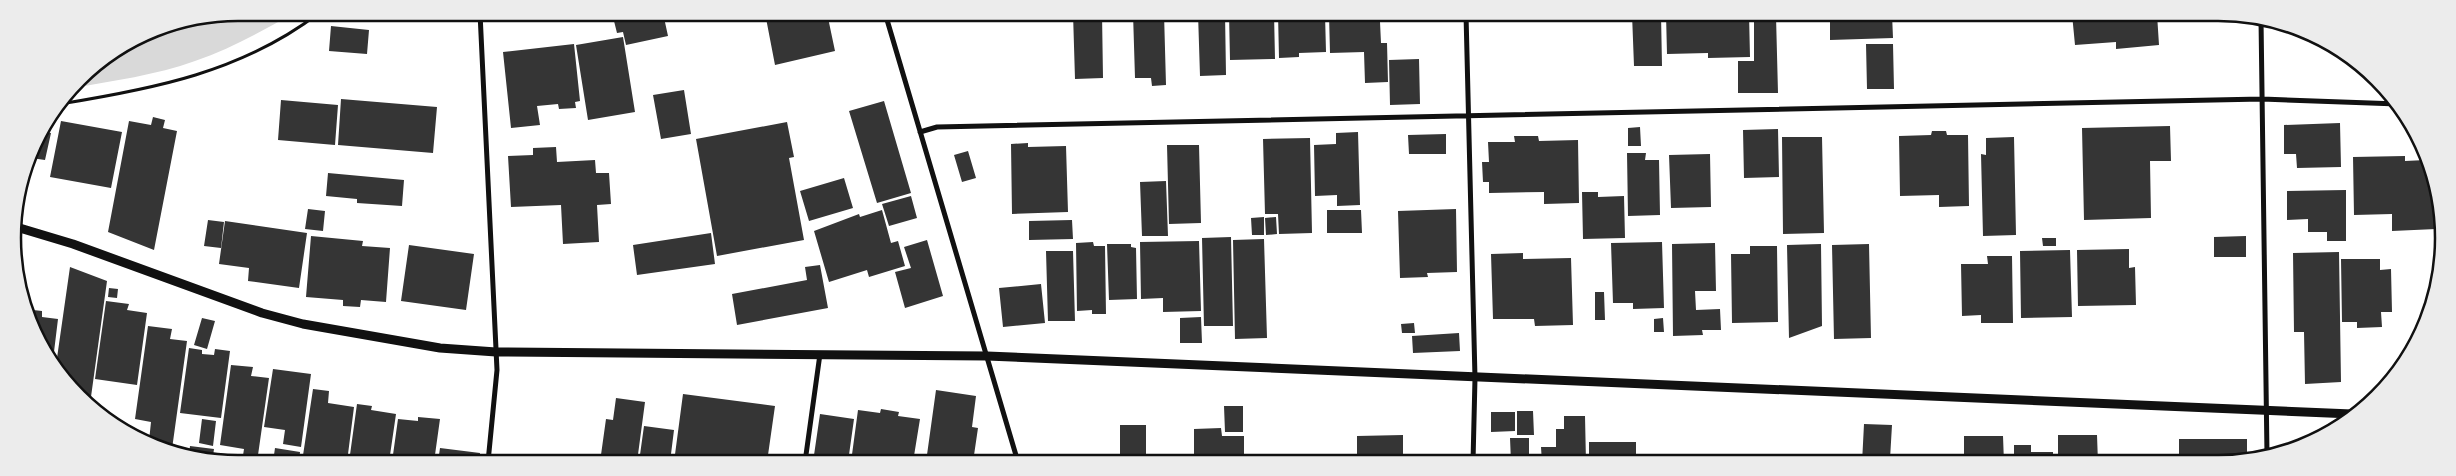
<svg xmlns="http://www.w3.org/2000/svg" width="2456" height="476" viewBox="0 0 2456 476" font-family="Overpass,sans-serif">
<rect width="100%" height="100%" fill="#fff"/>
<path fill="#d9d9d9" d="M 238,13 L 294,13 C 262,31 230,49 195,61 C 156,75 113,81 72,88 L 79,78 L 152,30 Z"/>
<path fill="#353535" d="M 612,13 L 663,13 L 668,36 L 626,45 L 623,32 L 617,33 Z
M 765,13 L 827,13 L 835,51 L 775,65 Z
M 1073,13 L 1102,13 L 1103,78 L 1075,79 Z
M 1133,13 L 1164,13 L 1166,85 L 1152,86 L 1151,78 L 1135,78 Z
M 1198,13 L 1225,13 L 1226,75 L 1200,76 Z
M 1229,13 L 1274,13 L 1275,59 L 1230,60 Z
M 1278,13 L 1325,14 L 1326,52 L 1299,53 L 1299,57 L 1279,58 Z
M 1329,14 L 1386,14 L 1386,22 L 1380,22 L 1381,43 L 1387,43 L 1388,82 L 1365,83 L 1364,52 L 1330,53 Z
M 1632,14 L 1661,14 L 1662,66 L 1634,66 Z
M 1666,14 L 1749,14 L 1750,57 L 1708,58 L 1708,53 L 1667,54 Z
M 1830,14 L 1892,14 L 1893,38 L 1830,40 Z
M 2072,14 L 2157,14 L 2159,45 L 2116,49 L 2116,42 L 2075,45 Z
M 1776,16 L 1778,93 L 1738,93 L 1738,61 L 1754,61 L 1754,17 Z
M 331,26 L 369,30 L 367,54 L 329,51 Z
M 623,37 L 635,112 L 588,120 L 576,45 Z
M 574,44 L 580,101 L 575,102 L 576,108 L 559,109 L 558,104 L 537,106 L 540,125 L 511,128 L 503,52 Z
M 1866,44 L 1893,44 L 1894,89 L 1867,89 Z
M 1419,59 L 1420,104 L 1390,105 L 1389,60 Z
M 684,90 L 691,134 L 661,139 L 653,95 Z
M 341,99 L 437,107 L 433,153 L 338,145 Z
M 281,100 L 338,105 L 335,145 L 278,140 Z
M 884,101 L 911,193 L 877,203 L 849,111 Z
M 153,117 L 165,120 L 163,128 L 177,131 L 154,250 L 108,232 L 129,121 L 151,125 Z
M 61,121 L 122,132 L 111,188 L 50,177 Z
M 787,122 L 794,157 L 789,158 L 804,240 L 717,256 L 696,139 Z
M 2340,123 L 2341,167 L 2297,168 L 2296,154 L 2284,154 L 2284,125 Z
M 2170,126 L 2171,161 L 2150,161 L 2151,218 L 2084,220 L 2082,128 Z
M 1640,127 L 1641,146 L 1628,146 L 1628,128 Z
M 1778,129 L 1779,177 L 1744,178 L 1743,130 Z
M 41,131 L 51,133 L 45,160 L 31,158 L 36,139 Z
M 1932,131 L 1946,131 L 1947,135 L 1968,135 L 1969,206 L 1939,207 L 1939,195 L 1900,196 L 1899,136 L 1931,135 Z
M 1358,132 L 1360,205 L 1337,206 L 1337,195 L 1315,196 L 1314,145 L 1336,144 L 1336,133 Z
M 1446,134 L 1446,154 L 1409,154 L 1408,135 Z
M 1514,136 L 1538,136 L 1539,141 L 1578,140 L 1579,203 L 1544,204 L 1544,192 L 1489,193 L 1489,182 L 1483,182 L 1482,162 L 1489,162 L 1488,142 L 1515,142 Z
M 1782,137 L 1822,137 L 1824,233 L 1783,234 Z
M 2014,137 L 2016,235 L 1983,236 L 1981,154 L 1986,155 L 1986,138 Z
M 1310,138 L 1312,233 L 1279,234 L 1278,214 L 1265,214 L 1263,139 Z
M 1028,143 L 1028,147 L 1066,146 L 1068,212 L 1012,214 L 1011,144 Z
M 1167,145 L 1199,145 L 1201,223 L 1169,224 Z
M 556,147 L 557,162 L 595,160 L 596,173 L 609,173 L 611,204 L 597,205 L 599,242 L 563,244 L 561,205 L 511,207 L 508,156 L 533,155 L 533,148 Z
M 968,151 L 976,178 L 962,182 L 954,155 Z
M 1627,153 L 1646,153 L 1645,160 L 1659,160 L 1660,215 L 1628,216 Z
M 1710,154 L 1711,207 L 1671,208 L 1669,155 Z
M 2405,156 L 2405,161 L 2426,160 L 2435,179 L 2436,229 L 2392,231 L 2392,214 L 2354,215 L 2353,157 Z
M 328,173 L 404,180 L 402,206 L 357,203 L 357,199 L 326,196 Z
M 844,178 L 853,208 L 809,221 L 800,191 Z
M 1166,181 L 1168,236 L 1142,236 L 1140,182 Z
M 2346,190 L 2346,241 L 2327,241 L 2327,232 L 2308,232 L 2308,219 L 2287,220 L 2287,191 Z
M 1582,192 L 1598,192 L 1598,197 L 1624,196 L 1625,238 L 1583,239 Z
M 911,196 L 917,218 L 889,226 L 882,204 Z
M 308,209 L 325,211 L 323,231 L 305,229 Z
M 1456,209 L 1457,272 L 1427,273 L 1428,277 L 1400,278 L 1398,211 Z
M 882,210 L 891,243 L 898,241 L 905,266 L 869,277 L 867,270 L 829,282 L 814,231 L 859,214 L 860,217 Z
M 1327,210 L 1361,210 L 1362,233 L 1327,233 Z
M 1264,217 L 1264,235 L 1252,235 L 1251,218 Z
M 1276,217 L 1277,234 L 1266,235 L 1265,218 Z
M 208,220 L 224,222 L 221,248 L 204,246 Z
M 1072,220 L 1073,239 L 1029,240 L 1029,221 Z
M 225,221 L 307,233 L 299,288 L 248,281 L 249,268 L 219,264 Z
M 711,233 L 715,264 L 637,275 L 633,245 Z
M 311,236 L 363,241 L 362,246 L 390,248 L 386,302 L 361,300 L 360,307 L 343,306 L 343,300 L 306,297 Z
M 2246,236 L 2246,257 L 2214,257 L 2214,237 Z
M 1231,237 L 1233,326 L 1204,326 L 1202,238 Z
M 2042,238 L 2056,238 L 2056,246 L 2043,246 Z
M 1264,239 L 1267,338 L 1235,339 L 1233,240 Z
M 927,240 L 943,296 L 905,308 L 895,272 L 911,268 L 904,247 Z
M 1199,241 L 1201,311 L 1163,312 L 1163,298 L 1141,299 L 1140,242 Z
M 1093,242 L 1094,246 L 1105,246 L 1106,314 L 1092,314 L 1092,310 L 1077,311 L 1076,243 Z
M 1662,242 L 1664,308 L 1633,309 L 1633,303 L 1613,303 L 1611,243 Z
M 1715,243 L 1716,291 L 1695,291 L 1696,310 L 1720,309 L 1721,330 L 1702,330 L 1703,335 L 1673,336 L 1672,244 Z
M 1107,244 L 1131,244 L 1131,247 L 1136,248 L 1137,299 L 1109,300 Z
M 1821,244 L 1822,326 L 1789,338 L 1787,245 Z
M 1869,244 L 1871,338 L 1834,339 L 1832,245 Z
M 409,245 L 474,254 L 466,310 L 401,301 Z
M 1750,246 L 1777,246 L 1778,322 L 1732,323 L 1731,254 L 1750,254 Z
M 2129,249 L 2129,268 L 2135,267 L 2136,305 L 2078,306 L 2077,250 Z
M 2070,250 L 2072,317 L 2021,318 L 2020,251 Z
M 1046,251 L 1073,251 L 1075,321 L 1048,321 Z
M 2339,252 L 2341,382 L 2305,384 L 2304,332 L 2294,332 L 2293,253 Z
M 1523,253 L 1523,259 L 1571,258 L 1573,325 L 1535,326 L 1534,319 L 1493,319 L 1491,254 Z
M 1987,256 L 2012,256 L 2013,323 L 1981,323 L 1981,315 L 1962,316 L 1961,264 L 1988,264 Z
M 2341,259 L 2380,259 L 2380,270 L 2391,269 L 2392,312 L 2381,312 L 2382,327 L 2357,328 L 2357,322 L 2342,322 Z
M 820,265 L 828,308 L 737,325 L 732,294 L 807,280 L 805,267 Z
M 70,267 L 107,281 L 90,404 L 68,386 L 56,365 Z
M 1041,284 L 1045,323 L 1003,327 L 999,288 Z
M 109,288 L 118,289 L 117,298 L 108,297 Z
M 1595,292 L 1604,292 L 1605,320 L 1595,320 Z
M 106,301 L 129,304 L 127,310 L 147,313 L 137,385 L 95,379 Z
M 24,309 L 42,311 L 42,317 L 58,319 L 53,360 Z
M 1201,317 L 1202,343 L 1180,343 L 1180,318 Z
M 202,318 L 215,321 L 207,349 L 194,345 Z
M 1663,318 L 1664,332 L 1654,332 L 1654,319 Z
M 1414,323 L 1415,333 L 1402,333 L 1401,324 Z
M 148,326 L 172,329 L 170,339 L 187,341 L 172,449 L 149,441 L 151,422 L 135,419 Z
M 1459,333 L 1460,351 L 1413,353 L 1412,336 Z
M 189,348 L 202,350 L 202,354 L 214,355 L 215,349 L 230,351 L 221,418 L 180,413 Z
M 231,365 L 253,367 L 251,376 L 269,378 L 257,462 L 242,462 L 244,449 L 220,445 Z
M 273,369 L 311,374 L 301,447 L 283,444 L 285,430 L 264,427 Z
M 313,389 L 329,391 L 328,403 L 354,407 L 347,462 L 302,462 Z
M 936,390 L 976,396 L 972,427 L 978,428 L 973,462 L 926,462 Z
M 683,394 L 775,406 L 767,462 L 674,462 Z
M 616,398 L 645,402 L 637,462 L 600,462 L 606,419 L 613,420 Z
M 357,404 L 372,406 L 371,410 L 396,414 L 389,462 L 349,462 Z
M 1224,406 L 1243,406 L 1243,432 L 1225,432 Z
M 881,409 L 899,412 L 898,416 L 920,419 L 913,462 L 851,462 L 858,410 L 880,413 Z
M 1517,411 L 1533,411 L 1534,435 L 1517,435 Z
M 1491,412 L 1515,412 L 1515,431 L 1491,432 Z
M 820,414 L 854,419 L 848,462 L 813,462 Z
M 1564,416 L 1585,416 L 1586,463 L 1542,463 L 1541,447 L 1556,447 L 1556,429 L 1564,429 Z
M 418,417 L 440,419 L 434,462 L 392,462 L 398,419 L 418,421 Z
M 202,419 L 216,421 L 213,446 L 199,443 Z
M 1864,424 L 1892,425 L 1890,459 L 1903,460 L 1902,463 L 1862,463 Z
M 1120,425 L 1146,425 L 1146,460 L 1120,460 Z
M 117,426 L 131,428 L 130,435 L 126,433 Z
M 644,426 L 674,430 L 670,462 L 639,462 Z
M 1221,428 L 1222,436 L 1244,436 L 1244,462 L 1194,462 L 1194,429 Z
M 1403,435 L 1403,462 L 1357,462 L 1357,436 Z
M 2058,435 L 2097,435 L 2098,463 L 2058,463 Z
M 1964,436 L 2003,436 L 2004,463 L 1964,463 Z
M 1510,438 L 1529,438 L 1529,463 L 1511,462 Z
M 2179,439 L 2247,439 L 2247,460 L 2233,463 L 2179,463 Z
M 1589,442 L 1636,442 L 1636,463 L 1589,463 Z
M 2014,445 L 2031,445 L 2031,452 L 2053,452 L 2053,463 L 2014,463 Z
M 190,446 L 214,449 L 212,462 L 189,455 Z
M 275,448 L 300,452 L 299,462 L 273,462 Z
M 440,448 L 480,453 L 479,462 L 438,462 Z
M 1821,454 L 1857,454 L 1857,463 L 1821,463 Z
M 1776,456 L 1817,456 L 1817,463 L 1776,463 Z
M 1730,457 L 1771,457 L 1771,463 L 1730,463 Z"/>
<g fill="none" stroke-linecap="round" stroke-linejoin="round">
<path stroke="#111" stroke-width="3" d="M 60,104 C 153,89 242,72 319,13
M 18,262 L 19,254"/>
<path stroke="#111" stroke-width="5" d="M 480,13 L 497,370 L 488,462
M 885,13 L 1018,462
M 1466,14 L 1475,378 L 1473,462
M 2261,19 L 2267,455
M 920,132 L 937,127 L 2262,99 L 2398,104
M 805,462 L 820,354"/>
<path stroke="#111" stroke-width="9" d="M 13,226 L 73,244 L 262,313 L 303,324 L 440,348 L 496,352 L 987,356 L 2352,414"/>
</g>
<path d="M0 0H2456V476H0ZM238 21H2218A217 217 0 0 1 2435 238V238A217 217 0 0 1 2218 455H238A217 217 0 0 1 21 238V238A217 217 0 0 1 238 21Z" fill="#ececec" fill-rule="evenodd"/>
<path fill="none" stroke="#111" stroke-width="2.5" d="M238 21H2218A217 217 0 0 1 2435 238V238A217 217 0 0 1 2218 455H238A217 217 0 0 1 21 238V238A217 217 0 0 1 238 21Z"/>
</svg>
